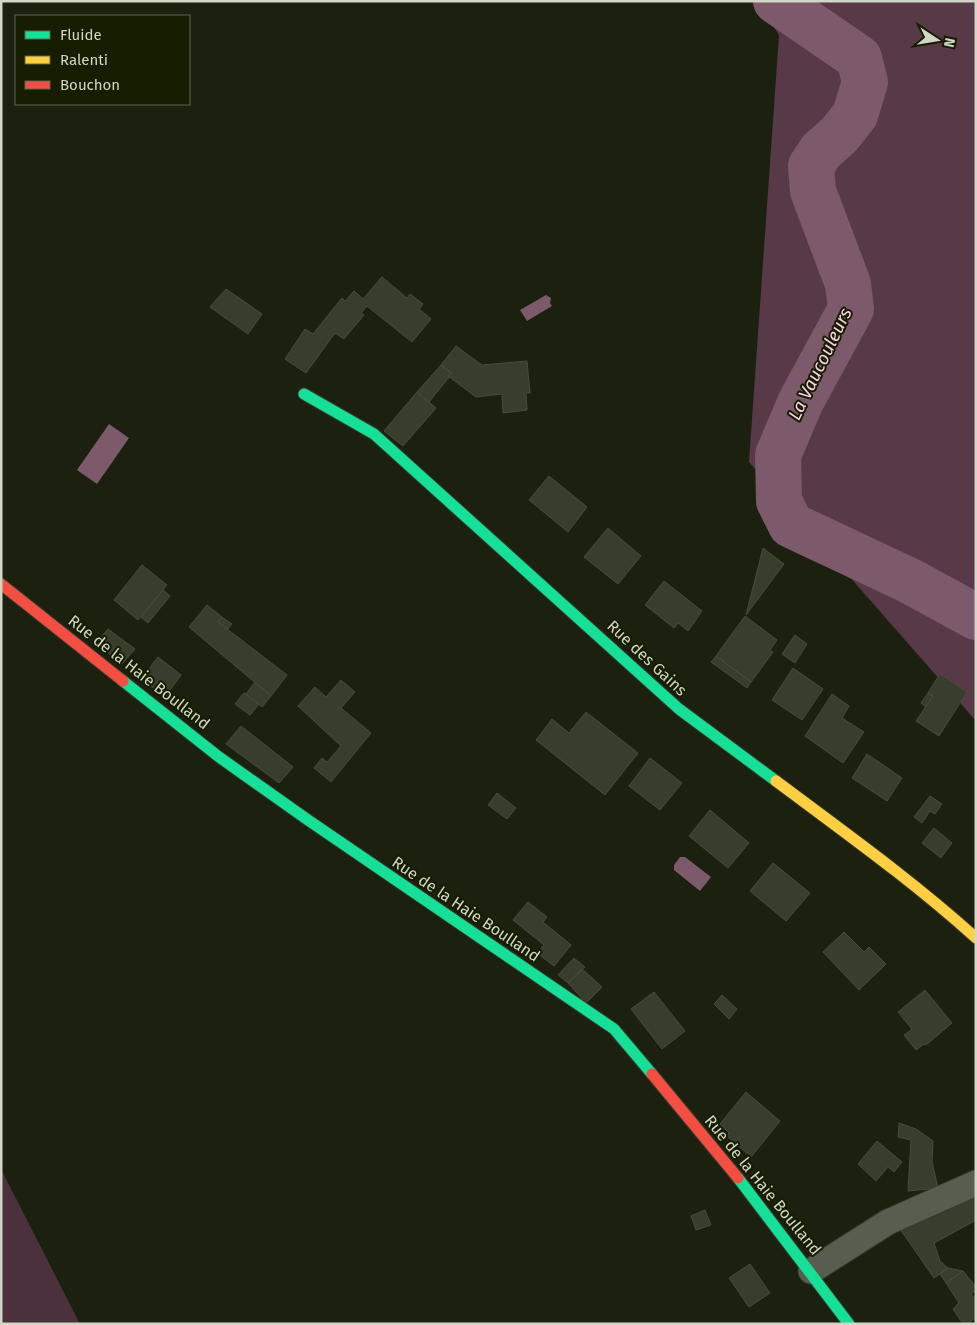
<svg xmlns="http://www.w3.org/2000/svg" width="977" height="1325" viewBox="0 0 977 1325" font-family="'Fira Sans',sans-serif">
<rect width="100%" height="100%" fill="#1c200f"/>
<path fill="#4b303d" d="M 1,1169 L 80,1324 L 1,1324 Z"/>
<path fill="#583948" d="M 757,1 L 976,1 L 976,721 L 749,462 L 779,35 Z"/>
<path fill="#7c596b" d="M 546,295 L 551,298 L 550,303 L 552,306 L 527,321 L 520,310 Z
M 109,424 L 129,438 L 97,484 L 77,470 Z
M 680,857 L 685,857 L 711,877 L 700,891 L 674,870 L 674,865 Z"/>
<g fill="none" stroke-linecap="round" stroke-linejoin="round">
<path stroke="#7c596b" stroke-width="46" d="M 776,1 L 859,58 L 865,82 L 855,115 L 839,135 L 821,151 L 811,166 L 813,191 L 848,284 L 851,309 L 801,401 L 778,455 L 779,501 L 791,525 L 910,581 L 976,617"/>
</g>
<path fill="#393d2e" stroke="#484c3e" d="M 382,277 L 407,298 L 410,294 L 423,304 L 419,309 L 431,319 L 412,342 L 367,306 L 361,313 L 364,315 L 344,339 L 335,333 L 306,373 L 285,359 L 305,329 L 313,334 L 342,298 L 345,301 L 354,291 L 363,299 Z
M 226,289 L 262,314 L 248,334 L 210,307 Z
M 456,346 L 482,365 L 527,361 L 530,393 L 526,393 L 527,410 L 503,413 L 502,394 L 476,397 L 448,376 L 451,373 L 441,365 Z
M 441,365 L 451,373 L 448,376 L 450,376 L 429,402 L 417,392 Z
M 417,392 L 436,408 L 403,446 L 384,431 Z
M 549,476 L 587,507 L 568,532 L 529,500 Z
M 608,528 L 641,556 L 618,584 L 584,557 Z
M 763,548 L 784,564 L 746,615 Z
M 142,565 L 167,585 L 138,620 L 114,600 Z
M 664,581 L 702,611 L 688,631 L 678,623 L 674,628 L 645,605 Z
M 163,590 L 170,596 L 148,623 L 141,617 Z
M 207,605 L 222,617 L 218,622 L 287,675 L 271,696 L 189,627 Z
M 745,616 L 777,640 L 770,650 L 773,652 L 751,682 L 716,656 Z
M 222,617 L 232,624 L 228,629 L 218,622 Z
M 108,629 L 135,649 L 122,664 L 96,643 Z
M 795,635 L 807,644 L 795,663 L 782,654 Z
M 716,656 L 751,682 L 747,688 L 711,662 Z
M 158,657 L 181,675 L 165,697 L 141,679 Z
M 793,668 L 823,689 L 802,720 L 772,700 Z
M 940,674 L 967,692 L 939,736 L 916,721 L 933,696 L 928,693 Z
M 341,680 L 355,692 L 341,708 L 371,733 L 331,782 L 314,768 L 322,758 L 327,762 L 341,746 L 298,706 L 315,687 L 326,697 Z
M 255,682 L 271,696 L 262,707 L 246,694 Z
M 244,693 L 259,704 L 250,715 L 235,704 Z
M 928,693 L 933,696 L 926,707 L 921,703 Z
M 832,694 L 849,706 L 842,718 L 864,732 L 843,763 L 805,736 Z
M 586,712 L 638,753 L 605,795 L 536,740 L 552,719 L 569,733 Z
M 241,726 L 293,767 L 279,783 L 226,744 Z
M 867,754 L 902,778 L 887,801 L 852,778 Z
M 650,758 L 682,783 L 660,810 L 629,786 Z
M 497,793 L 516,808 L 507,819 L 488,805 Z
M 930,796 L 942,804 L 935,814 L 930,811 L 922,823 L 914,817 Z
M 710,810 L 749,843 L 728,868 L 689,836 Z
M 934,828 L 952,843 L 941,858 L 922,843 Z
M 773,863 L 810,893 L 786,921 L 750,891 Z
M 528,902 L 547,917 L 543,922 L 571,945 L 554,966 L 537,953 L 544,945 L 513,920 Z
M 844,932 L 864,952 L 869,947 L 886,964 L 859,990 L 823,952 Z
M 574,958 L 585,967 L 568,983 L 558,975 Z
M 582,969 L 602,987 L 586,1003 L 568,983 Z
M 925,990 L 952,1023 L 926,1045 L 924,1044 L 916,1050 L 904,1035 L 912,1029 L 898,1012 Z
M 654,992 L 685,1031 L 662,1049 L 631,1009 Z
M 722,995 L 737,1009 L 729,1019 L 714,1004 Z
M 746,1092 L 780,1121 L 751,1157 L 727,1136 L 729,1133 L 720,1124 Z
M 899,1123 L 916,1129 L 933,1141 L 932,1162 L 938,1188 L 908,1191 L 911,1140 L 898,1137 Z
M 877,1141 L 902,1162 L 894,1172 L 888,1167 L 876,1181 L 858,1164 Z
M 976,1195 L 976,1220 L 934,1243 L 940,1261 L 948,1268 L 934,1278 L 900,1229 Z
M 705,1210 L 711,1225 L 696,1230 L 691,1216 Z
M 750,1264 L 770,1293 L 749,1307 L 729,1278 Z
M 948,1268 L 963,1271 L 946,1283 L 940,1274 Z
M 963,1271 L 976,1287 L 976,1290 L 971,1294 L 976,1300 L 976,1317 L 968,1324 L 963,1324 L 953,1309 L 959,1303 L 946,1283 Z"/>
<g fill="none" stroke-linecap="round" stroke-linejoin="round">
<defs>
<path id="street" d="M 811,1271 L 888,1222 L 976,1183"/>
<path id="fast" d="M 304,394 L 374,434 L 679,709 L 776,781
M 123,681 L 219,757 L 308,820 L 614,1029 L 652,1074
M 738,1178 L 849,1324"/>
<path id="slow" d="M 776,781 C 844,832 913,881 976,938"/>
<path id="jam" d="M 1,584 L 123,681
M 652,1074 L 738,1178"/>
</defs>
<use href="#street" stroke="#373b2f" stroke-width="27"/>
<use href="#fast" stroke="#373b2f" stroke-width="13"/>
<use href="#slow" stroke="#373b2f" stroke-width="13"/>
<use href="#jam" stroke="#373b2f" stroke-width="13"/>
<use href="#street" stroke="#595d50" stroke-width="25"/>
<use href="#fast" stroke="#16e098" stroke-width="11"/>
<use href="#slow" stroke="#ffcf43" stroke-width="11"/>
<use href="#jam" stroke="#f24e42" stroke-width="11"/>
</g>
<g text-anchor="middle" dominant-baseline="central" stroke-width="4" stroke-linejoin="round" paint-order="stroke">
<g font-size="16" fill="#d1d6c5" stroke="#161d01">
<text transform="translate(647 658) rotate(43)">Rue des Gains</text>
<text transform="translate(139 672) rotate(38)">Rue de la Haie Boulland</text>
<text transform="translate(466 909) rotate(34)">Rue de la Haie Boulland</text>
<text transform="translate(763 1185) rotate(51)">Rue de la Haie Boulland</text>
</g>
<g font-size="18" font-style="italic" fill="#fad1e7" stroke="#161d01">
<text transform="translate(820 364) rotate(-64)">La Vaucouleurs</text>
</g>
</g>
<rect width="977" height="1325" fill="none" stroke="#d1d6c5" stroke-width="5"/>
<rect x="15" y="15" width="175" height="90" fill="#161d01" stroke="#61674f"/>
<rect x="25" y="31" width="25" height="8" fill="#16e098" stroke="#61674f"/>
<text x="60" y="40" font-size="15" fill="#d1d6c5">Fluide</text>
<rect x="25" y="56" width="25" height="8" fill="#ffcf43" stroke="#61674f"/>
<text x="60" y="65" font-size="15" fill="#d1d6c5">Ralenti</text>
<rect x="25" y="81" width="25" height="8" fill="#f24e42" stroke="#61674f"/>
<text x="60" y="90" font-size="15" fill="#d1d6c5">Bouchon</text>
<g transform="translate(937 40) rotate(102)" stroke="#161d01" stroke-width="4" paint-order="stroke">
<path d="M0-4L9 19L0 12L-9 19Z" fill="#d1d6c5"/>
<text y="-8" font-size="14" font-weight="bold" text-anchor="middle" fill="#d1d6c5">N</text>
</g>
</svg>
